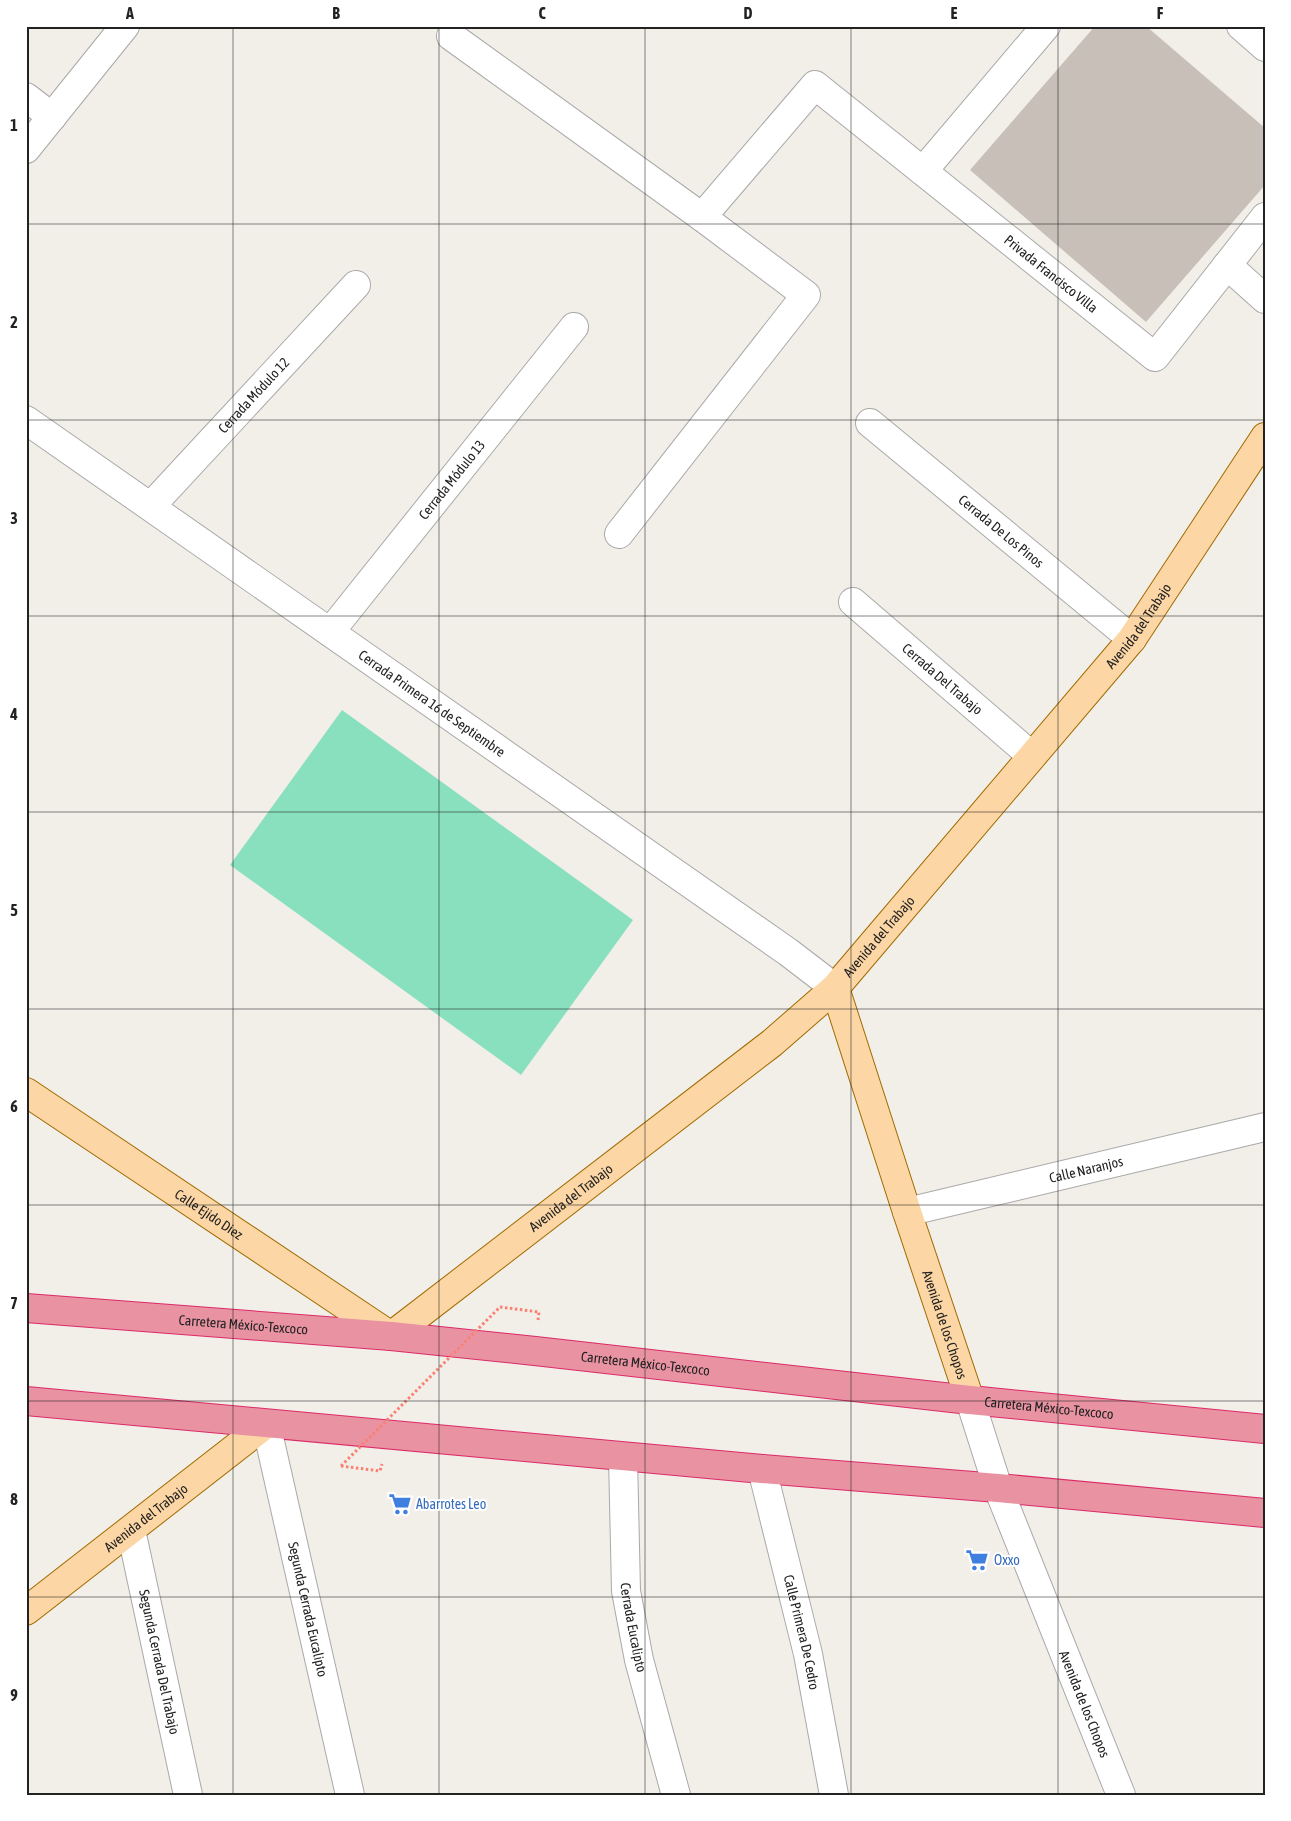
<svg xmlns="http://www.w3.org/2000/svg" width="1291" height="1821" viewBox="0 0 1291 1821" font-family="'Asap Condensed',sans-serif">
<rect width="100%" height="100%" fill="#f2efe9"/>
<path fill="#88e0be" d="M 342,710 L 633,920 L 521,1075 L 230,865 Z"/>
<path fill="#c7bfb8" d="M 1095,26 L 1146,26 L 1265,128 L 1265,185 L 1146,322 L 970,170 Z"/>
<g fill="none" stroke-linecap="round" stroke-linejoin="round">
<defs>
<g id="minor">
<path d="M 1241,26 L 1265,47"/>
<path d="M 451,36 L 702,217 L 806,295 L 619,534"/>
<path d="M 26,97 L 52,117"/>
<path d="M 26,149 L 125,26"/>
<path d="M 923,171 L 1046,26"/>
<path id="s1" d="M 702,217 L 815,85 L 1155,357 L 1265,217"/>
<path d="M 1227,265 L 1265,299"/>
<path id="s2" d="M 26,420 L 788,952 L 835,988"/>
<path id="s3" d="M 870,423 L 1132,639"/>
<path id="s4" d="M 151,506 L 356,285"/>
<path id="s5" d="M 853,602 L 1032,756"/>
<path id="s6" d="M 330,632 L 574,327"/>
<path id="s7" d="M 907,1212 L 1265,1127"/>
<path id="s8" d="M 970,1400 L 998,1488 L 1121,1795"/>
<path id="s9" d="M 266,1424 L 350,1795"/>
<path id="s10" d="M 623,1457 L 626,1591 L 639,1660 L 676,1795"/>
<path id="s11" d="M 762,1469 L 808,1654 L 834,1795"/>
<path id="s12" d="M 131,1530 L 188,1795"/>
</g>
<g id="major">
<path id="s13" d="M 835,988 L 907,1212 L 970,1400"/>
<path id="s14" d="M 26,1092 L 391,1336 L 772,1043 L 835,988 L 1132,639 L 1265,437"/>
<path id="s15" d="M 26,1611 L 266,1424"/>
</g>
<g id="highway">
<path id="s16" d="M 26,1308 L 391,1336 L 535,1351 L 970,1400 L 1265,1429"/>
<path d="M 26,1401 L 762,1469 L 998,1488 L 1265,1513"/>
</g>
</defs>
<use href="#minor" stroke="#a9a9a9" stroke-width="30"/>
<use href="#major" stroke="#a06b00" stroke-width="30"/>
<use href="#highway" stroke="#dc2a67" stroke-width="30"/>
<path stroke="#fa8072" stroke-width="3" stroke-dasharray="2.5 2.5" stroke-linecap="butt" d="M 500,1307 L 539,1312 L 538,1320
M 341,1466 L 380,1471 L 382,1464"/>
<use href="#minor" stroke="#fff" stroke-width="28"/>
<use href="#major" stroke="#fcd6a4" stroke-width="28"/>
<use href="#highway" stroke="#e892a2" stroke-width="28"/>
<path stroke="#fa8072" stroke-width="3" stroke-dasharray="2.5 2.5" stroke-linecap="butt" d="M 341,1466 L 500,1307"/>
</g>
<path fill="none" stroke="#222" stroke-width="1" stroke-opacity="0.55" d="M 233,26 L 233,1795M 439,26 L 439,1795M 645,26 L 645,1795M 851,26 L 851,1795M 1058,26 L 1058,1795M 26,224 L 1265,224M 26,420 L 1265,420M 26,616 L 1265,616M 26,812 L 1265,812M 26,1009 L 1265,1009M 26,1205 L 1265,1205M 26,1401 L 1265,1401M 26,1597 L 1265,1597"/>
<defs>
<symbol id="supermarket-bare" viewBox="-9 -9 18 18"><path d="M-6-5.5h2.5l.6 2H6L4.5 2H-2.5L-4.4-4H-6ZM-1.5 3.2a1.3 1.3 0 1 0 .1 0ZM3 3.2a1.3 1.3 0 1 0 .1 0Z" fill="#3f7fe0" stroke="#fff" stroke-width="2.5" paint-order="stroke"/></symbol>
</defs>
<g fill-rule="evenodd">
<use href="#supermarket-bare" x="384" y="1488" width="32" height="32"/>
<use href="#supermarket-bare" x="961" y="1544" width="32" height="32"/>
</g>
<g text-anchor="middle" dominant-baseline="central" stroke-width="4" stroke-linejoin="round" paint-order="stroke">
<g font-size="14" fill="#222" stroke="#fff">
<text stroke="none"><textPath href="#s1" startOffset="476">Privada Francisco Villa</textPath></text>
<text stroke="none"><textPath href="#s4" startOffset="151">Cerrada Módulo 12</textPath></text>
<text stroke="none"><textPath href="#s6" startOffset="195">Cerrada Módulo 13</textPath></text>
<text stroke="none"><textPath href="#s3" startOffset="170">Cerrada De Los Pinos</textPath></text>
<text stroke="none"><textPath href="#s14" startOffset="1476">Avenida del Trabajo</textPath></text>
<text stroke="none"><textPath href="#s5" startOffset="118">Cerrada Del Trabajo</textPath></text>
<text stroke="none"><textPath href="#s2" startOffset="495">Cerrada Primera 16 de Septiembre</textPath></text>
<text stroke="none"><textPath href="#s14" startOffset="1071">Avenida del Trabajo</textPath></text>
<text stroke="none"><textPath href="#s7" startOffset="184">Calle Naranjos</textPath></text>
<text stroke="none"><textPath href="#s14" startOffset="666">Avenida del Trabajo</textPath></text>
<text stroke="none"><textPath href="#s14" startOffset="220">Calle Ejido Diez</textPath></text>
<text stroke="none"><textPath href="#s13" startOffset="354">Avenida de los Chopos</textPath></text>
<text stroke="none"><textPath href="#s16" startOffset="218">Carretera México-Texcoco</textPath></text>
<text stroke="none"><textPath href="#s16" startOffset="622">Carretera México-Texcoco</textPath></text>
<text stroke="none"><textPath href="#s16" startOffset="1028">Carretera México-Texcoco</textPath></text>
<text stroke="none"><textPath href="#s15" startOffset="152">Avenida del Trabajo</textPath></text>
<text stroke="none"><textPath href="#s9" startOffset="190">Segunda Cerrada Eucalipto</textPath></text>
<text stroke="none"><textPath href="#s10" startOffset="171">Cerrada Eucalipto</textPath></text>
<text stroke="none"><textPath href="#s11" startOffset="168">Calle Primera De Cedro</textPath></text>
<text stroke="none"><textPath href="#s12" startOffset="135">Segunda Cerrada Del Trabajo</textPath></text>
<text stroke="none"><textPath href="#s8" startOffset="325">Avenida de los Chopos</textPath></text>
</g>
<g font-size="14" fill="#366cbe" stroke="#fff" text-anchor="start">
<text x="416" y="1504">Abarrotes Leo</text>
<text x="994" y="1560">Oxxo</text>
</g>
</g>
<rect width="1291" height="1821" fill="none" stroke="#ffffff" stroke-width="55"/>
<rect x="28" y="28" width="1236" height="1766" fill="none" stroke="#222" stroke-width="2"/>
<g font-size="16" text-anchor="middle" font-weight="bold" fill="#222">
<text x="130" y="19">A</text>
<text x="336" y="19">B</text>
<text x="542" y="19">C</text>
<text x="748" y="19">D</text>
<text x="954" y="19">E</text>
<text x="1160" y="19">F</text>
<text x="14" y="131">1</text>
<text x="14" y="328">2</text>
<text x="14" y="524">3</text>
<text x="14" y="720">4</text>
<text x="14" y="916">5</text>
<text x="14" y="1112">6</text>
<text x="14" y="1309">7</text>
<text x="14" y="1505">8</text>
<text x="14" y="1701">9</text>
</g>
</svg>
